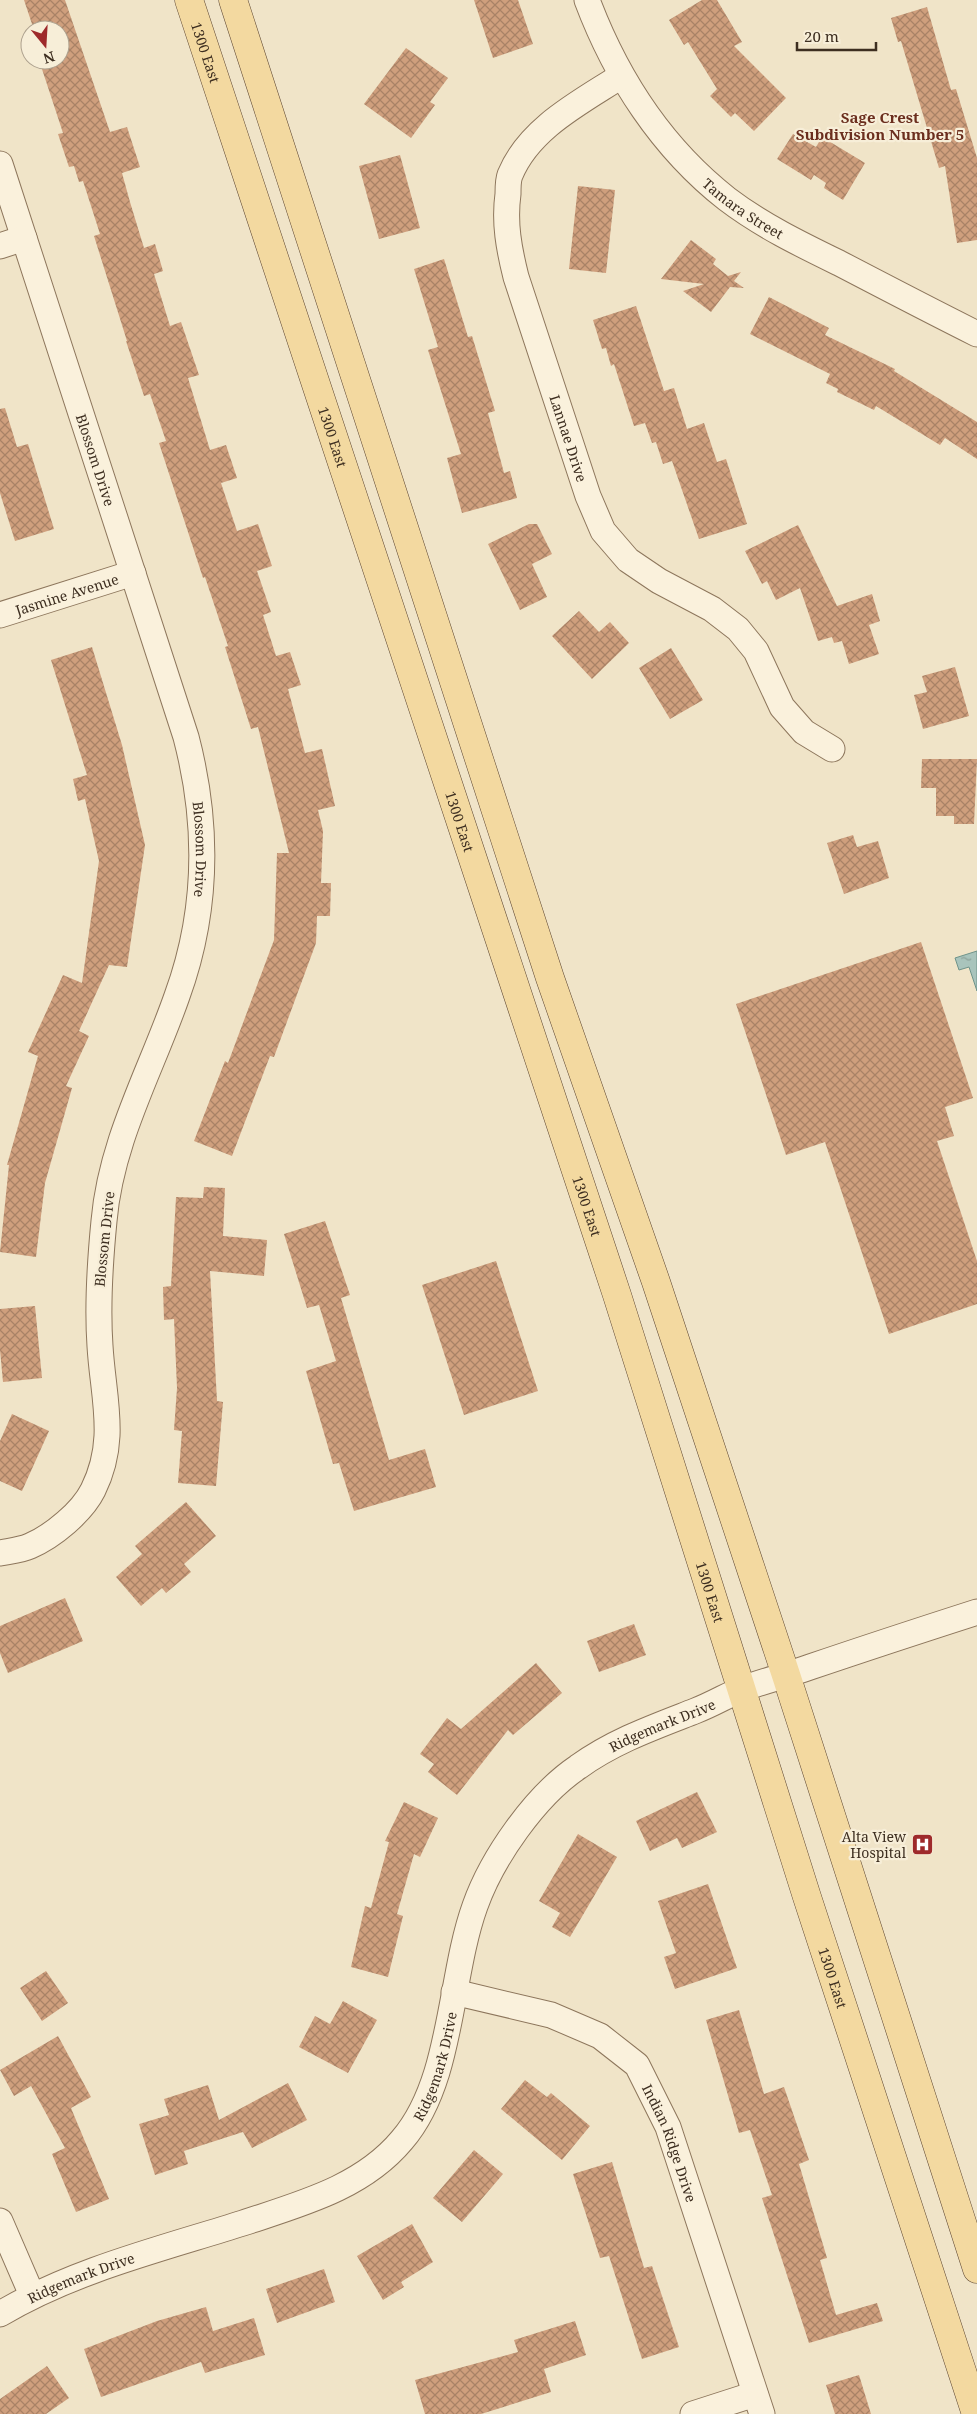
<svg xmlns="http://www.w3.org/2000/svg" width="977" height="2414" viewBox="0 0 977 2414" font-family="'Noto Serif',serif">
<defs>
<pattern id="water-ripples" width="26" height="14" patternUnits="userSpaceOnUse" patternTransform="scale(1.25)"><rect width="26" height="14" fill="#a9c4bc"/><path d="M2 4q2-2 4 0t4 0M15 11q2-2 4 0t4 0" fill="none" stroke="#8ba098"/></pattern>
<pattern id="building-cross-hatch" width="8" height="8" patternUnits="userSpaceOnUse" patternTransform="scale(1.25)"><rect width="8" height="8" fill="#cf9f7d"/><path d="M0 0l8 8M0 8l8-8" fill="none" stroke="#a98266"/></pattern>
</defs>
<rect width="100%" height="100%" fill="#f0e4c8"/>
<path fill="url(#water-ripples)" stroke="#6f938a" d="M 977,951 L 977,991 L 969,967 L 959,970 L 955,958 Z"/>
<path fill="url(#building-cross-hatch)" d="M 24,0 L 65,0 L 110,132 L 127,127 L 140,167 L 122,173 L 130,202 L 144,248 L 155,244 L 163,271 L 154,274 L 170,326 L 181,322 L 199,375 L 188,378 L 210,450 L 226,445 L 237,478 L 221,483 L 237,531 L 258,524 L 272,566 L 257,571 L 271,612 L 263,615 L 276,656 L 290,652 L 301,685 L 288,689 L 305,753 L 322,749 L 335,806 L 318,810 L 323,831 L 321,883 L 331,883 L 330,916 L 317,916 L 316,943 L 274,1057 L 270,1056 L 232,1156 L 194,1141 L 225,1061 L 228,1063 L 274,940 L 277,853 L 289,853 L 258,727 L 251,729 L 225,647 L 228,646 L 205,577 L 203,578 L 159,443 L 166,441 L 150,394 L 144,396 L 126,341 L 127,341 L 94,236 L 100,234 L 83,181 L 79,182 L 74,166 L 69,167 L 58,134 L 63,133 L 39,60 L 60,60 L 60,30 L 34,30 Z
M 474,0 L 518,0 L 533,44 L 493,58 Z
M 702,0 L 717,0 L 742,42 L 734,46 L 786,98 L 754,131 L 735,113 L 731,117 L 710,96 L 717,89 L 688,42 L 684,45 L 669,20 Z
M 927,7 L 951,90 L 956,89 L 977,158 L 977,240 L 957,243 L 945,166 L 939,168 L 901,41 L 898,42 L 891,18 Z
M 406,48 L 448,78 L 430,102 L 435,105 L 411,138 L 364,104 Z
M 793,134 L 816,147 L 822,137 L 865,163 L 843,200 L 824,188 L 826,183 L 814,175 L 811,180 L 777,159 Z
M 400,155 L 420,228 L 379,239 L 359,166 Z
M 578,186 L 615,190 L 606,273 L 569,269 Z
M 691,240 L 716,259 L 713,264 L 728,276 L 741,272 L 734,281 L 744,288 L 730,287 L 711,312 L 683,291 L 704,284 L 661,279 Z
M 444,259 L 468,337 L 472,336 L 495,411 L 488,413 L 504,473 L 510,471 L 517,498 L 462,513 L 447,458 L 461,454 L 428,350 L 438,347 L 414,269 Z
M 769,297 L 829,328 L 825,335 L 895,369 L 894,371 L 977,422 L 977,459 L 945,438 L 940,445 L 876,406 L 874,410 L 837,392 L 838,389 L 826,383 L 830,374 L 750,334 Z
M 636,306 L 664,391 L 674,388 L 687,429 L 704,423 L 717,462 L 726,459 L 747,524 L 699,539 L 672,461 L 663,464 L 656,442 L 652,443 L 645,423 L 634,426 L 614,364 L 611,366 L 606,348 L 602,349 L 593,320 Z
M 5,408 L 17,447 L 28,444 L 54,529 L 15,541 L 0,493 L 0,409 Z
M 529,524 L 537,524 L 552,554 L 532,564 L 547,597 L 520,610 L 488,544 Z
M 798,525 L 837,606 L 872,594 L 880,621 L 869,625 L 879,654 L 849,664 L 842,641 L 834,643 L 832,637 L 818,641 L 800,588 L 776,600 L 767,581 L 762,584 L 745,551 Z
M 579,611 L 599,632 L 610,622 L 629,643 L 592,679 L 552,636 Z
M 92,647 L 122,745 L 145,845 L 127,967 L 109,965 L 79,1031 L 89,1036 L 66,1086 L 72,1088 L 45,1183 L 36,1257 L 0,1252 L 9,1165 L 7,1165 L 38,1056 L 28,1052 L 63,975 L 82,983 L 99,861 L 85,799 L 78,801 L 73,779 L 87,775 L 51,660 Z
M 671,648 L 703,700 L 670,719 L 639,668 Z
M 955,667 L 969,716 L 923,729 L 914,695 L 927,692 L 922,676 Z
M 922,759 L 977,759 L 974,824 L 954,824 L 954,816 L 936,816 L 936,788 L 921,788 Z
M 853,835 L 857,847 L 878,841 L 889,878 L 844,894 L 827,843 Z
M 921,942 L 973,1098 L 945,1107 L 954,1136 L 937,1141 L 977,1261 L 977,1304 L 889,1334 L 825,1142 L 786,1155 L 736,1004 Z
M 204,1187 L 225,1188 L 223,1236 L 267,1240 L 264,1276 L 210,1271 L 217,1401 L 223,1402 L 216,1486 L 178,1483 L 182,1431 L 174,1430 L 177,1388 L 174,1319 L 164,1320 L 163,1287 L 171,1286 L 176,1197 L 203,1198 Z
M 325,1221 L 350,1295 L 341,1298 L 389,1460 L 425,1449 L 436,1487 L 354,1511 L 339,1463 L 333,1464 L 306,1371 L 336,1361 L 319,1305 L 307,1308 L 284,1234 Z
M 496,1261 L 538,1391 L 464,1415 L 422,1285 Z
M 35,1306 L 42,1378 L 3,1382 L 0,1350 L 0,1309 Z
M 12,1414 L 49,1431 L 22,1491 L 0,1481 L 0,1441 Z
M 186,1502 L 216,1536 L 184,1564 L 191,1572 L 166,1593 L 162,1588 L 141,1606 L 116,1577 L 142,1554 L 135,1546 Z
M 65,1598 L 83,1641 L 8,1673 L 0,1653 L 0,1626 Z
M 634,1624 L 646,1655 L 599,1672 L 587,1641 Z
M 536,1663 L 562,1693 L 513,1735 L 508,1730 L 457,1795 L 428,1772 L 434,1764 L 420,1754 L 447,1718 L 461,1729 Z
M 697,1792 L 717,1832 L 682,1848 L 677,1838 L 650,1851 L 636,1821 Z
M 404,1802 L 438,1818 L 420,1857 L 414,1854 L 397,1914 L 403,1916 L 388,1977 L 351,1967 L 365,1906 L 371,1908 L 389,1842 L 385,1841 Z
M 578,1834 L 617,1857 L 570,1937 L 552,1927 L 560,1913 L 539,1901 Z
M 708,1884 L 737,1968 L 675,1989 L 664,1957 L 676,1953 L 658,1901 Z
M 46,1971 L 68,2003 L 42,2021 L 20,1988 Z
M 343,2001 L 377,2020 L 348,2073 L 299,2047 L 315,2016 L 330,2024 Z
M 739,2010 L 764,2094 L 784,2087 L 809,2160 L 799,2164 L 827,2258 L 820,2260 L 836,2315 L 877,2303 L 883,2321 L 809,2343 L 762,2198 L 772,2195 L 750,2130 L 739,2133 L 706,2020 Z
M 58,2036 L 91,2097 L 71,2108 L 109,2199 L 76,2212 L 52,2154 L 65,2148 L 31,2086 L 14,2096 L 0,2070 Z
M 525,2080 L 547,2097 L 551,2093 L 590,2126 L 562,2160 L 501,2109 Z
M 288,2083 L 307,2120 L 252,2148 L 243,2132 L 184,2151 L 188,2164 L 155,2175 L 139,2124 L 169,2115 L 164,2099 L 208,2085 L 219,2120 Z
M 474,2150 L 503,2174 L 462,2222 L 433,2198 Z
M 612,2162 L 644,2268 L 652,2266 L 679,2347 L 642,2359 L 609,2256 L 600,2258 L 573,2174 Z
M 412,2224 L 433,2262 L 401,2282 L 404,2287 L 383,2300 L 357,2256 Z
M 324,2269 L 335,2302 L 277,2323 L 266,2289 Z
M 206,2307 L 213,2331 L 254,2318 L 265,2355 L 205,2373 L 201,2362 L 101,2397 L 84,2349 L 157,2321 Z
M 575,2321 L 586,2355 L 544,2369 L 551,2392 L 481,2414 L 425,2414 L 415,2380 L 518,2352 L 514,2340 Z
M 47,2366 L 69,2398 L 46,2414 L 0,2414 L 0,2399 Z
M 859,2375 L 871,2414 L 835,2414 L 826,2385 Z"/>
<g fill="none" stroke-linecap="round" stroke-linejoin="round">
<defs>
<g id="minor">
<path id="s1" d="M 587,0 C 616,77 662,148 727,199 C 761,225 800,244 839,263 C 885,287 931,311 977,334"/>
<path id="s2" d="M 621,76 C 581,102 529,128 510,175 C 508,180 508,188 508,194 C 504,223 509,249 516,277 L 588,496 L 603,531 L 628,560 L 659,581 L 712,609 L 738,629 L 756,651 L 782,707 L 804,732 L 832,749"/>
<path id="s3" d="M 0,164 L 186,737 C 209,825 208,911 177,996 C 151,1071 111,1140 104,1221 C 100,1262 97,1304 100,1346 C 103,1398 118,1440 93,1490 C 82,1512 53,1536 30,1546 C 21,1550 10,1551 0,1553"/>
<path d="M 0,246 L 24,238"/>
<path id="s4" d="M 0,615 L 133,573"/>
<path id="s5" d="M 454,1992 L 551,2015 L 600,2036 L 637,2065 L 668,2127 L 762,2414"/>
<path d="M 0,2221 L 32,2295"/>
<path id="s6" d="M 0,2314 C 74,2270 161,2249 243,2223 C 300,2204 362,2188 402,2140 C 453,2081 449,1978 475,1906 C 492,1858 535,1796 578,1767 C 614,1741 654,1727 695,1711 C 711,1705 726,1696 742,1689 C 764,1681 788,1675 810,1667 C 866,1648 921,1630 977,1612"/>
<path d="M 693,2414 L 755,2394"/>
</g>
<g id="primary">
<path id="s7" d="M 189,0 L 617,1295 L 807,1897 L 976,2414"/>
<path d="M 233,0 L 550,978 L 656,1282 L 786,1675 L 977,2269"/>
</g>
</defs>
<use href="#minor" stroke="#8d765c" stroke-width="27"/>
<use href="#primary" stroke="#5b4430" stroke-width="29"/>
<use href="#minor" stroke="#faf1dc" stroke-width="25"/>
<use href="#primary" stroke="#f3d9a0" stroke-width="28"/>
</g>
<defs>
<symbol id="hospital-square" viewBox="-11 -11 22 22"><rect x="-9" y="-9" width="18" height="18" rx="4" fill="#9e2a2b" stroke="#f7eed8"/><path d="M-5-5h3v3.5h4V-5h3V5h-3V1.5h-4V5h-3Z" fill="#fff"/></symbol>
</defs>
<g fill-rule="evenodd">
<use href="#hospital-square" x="910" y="1832" width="25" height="25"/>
</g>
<g text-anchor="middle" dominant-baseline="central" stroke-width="4.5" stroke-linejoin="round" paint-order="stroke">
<g font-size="14" fill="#3d2e20" stroke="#f7eed8">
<text stroke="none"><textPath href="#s7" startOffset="55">1300 East</textPath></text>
<text stroke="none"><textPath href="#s1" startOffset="265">Tamara Street</textPath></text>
<text stroke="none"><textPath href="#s7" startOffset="460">1300 East</textPath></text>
<text stroke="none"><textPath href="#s2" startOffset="424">Lannae Drive</textPath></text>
<text stroke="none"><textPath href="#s3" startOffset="311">Blossom Drive</textPath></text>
<text stroke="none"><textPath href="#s4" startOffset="70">Jasmine Avenue</textPath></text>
<text stroke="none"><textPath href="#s7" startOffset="865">1300 East</textPath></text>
<text stroke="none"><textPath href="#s3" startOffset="716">Blossom Drive</textPath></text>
<text stroke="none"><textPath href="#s7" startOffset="1270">1300 East</textPath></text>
<text transform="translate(104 1239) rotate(-84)">Blossom Drive</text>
<text stroke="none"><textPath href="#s7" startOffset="1675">1300 East</textPath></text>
<text stroke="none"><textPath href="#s6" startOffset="959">Ridgemark Drive</textPath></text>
<text stroke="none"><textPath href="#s7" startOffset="2080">1300 East</textPath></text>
<text stroke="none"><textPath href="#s6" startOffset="524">Ridgemark Drive</textPath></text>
<text stroke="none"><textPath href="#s5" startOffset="285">Indian Ridge Drive</textPath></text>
<text stroke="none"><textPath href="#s6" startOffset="89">Ridgemark Drive</textPath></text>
</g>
<g font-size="14" fill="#3d2e20" stroke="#f7eed8" text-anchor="end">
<text x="906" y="1836">Alta View<tspan x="906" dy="16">Hospital</tspan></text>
</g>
<g font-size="15" font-weight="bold" fill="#6b2e1e" stroke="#f7eed8">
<text x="880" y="117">Sage Crest<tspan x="880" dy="17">Subdivision Number 5</tspan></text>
</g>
</g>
<g transform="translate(45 45) rotate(162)"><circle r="24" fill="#f7eed8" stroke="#ada18e"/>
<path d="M0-4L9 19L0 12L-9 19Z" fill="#9e2a2b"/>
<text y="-8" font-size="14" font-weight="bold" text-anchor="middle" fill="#3d2e20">N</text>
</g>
<path d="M797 42v8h79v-8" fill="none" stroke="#3d2e20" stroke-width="2.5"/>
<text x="804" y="42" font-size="15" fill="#3d2e20" stroke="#f7eed8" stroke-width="4" paint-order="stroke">20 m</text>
</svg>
